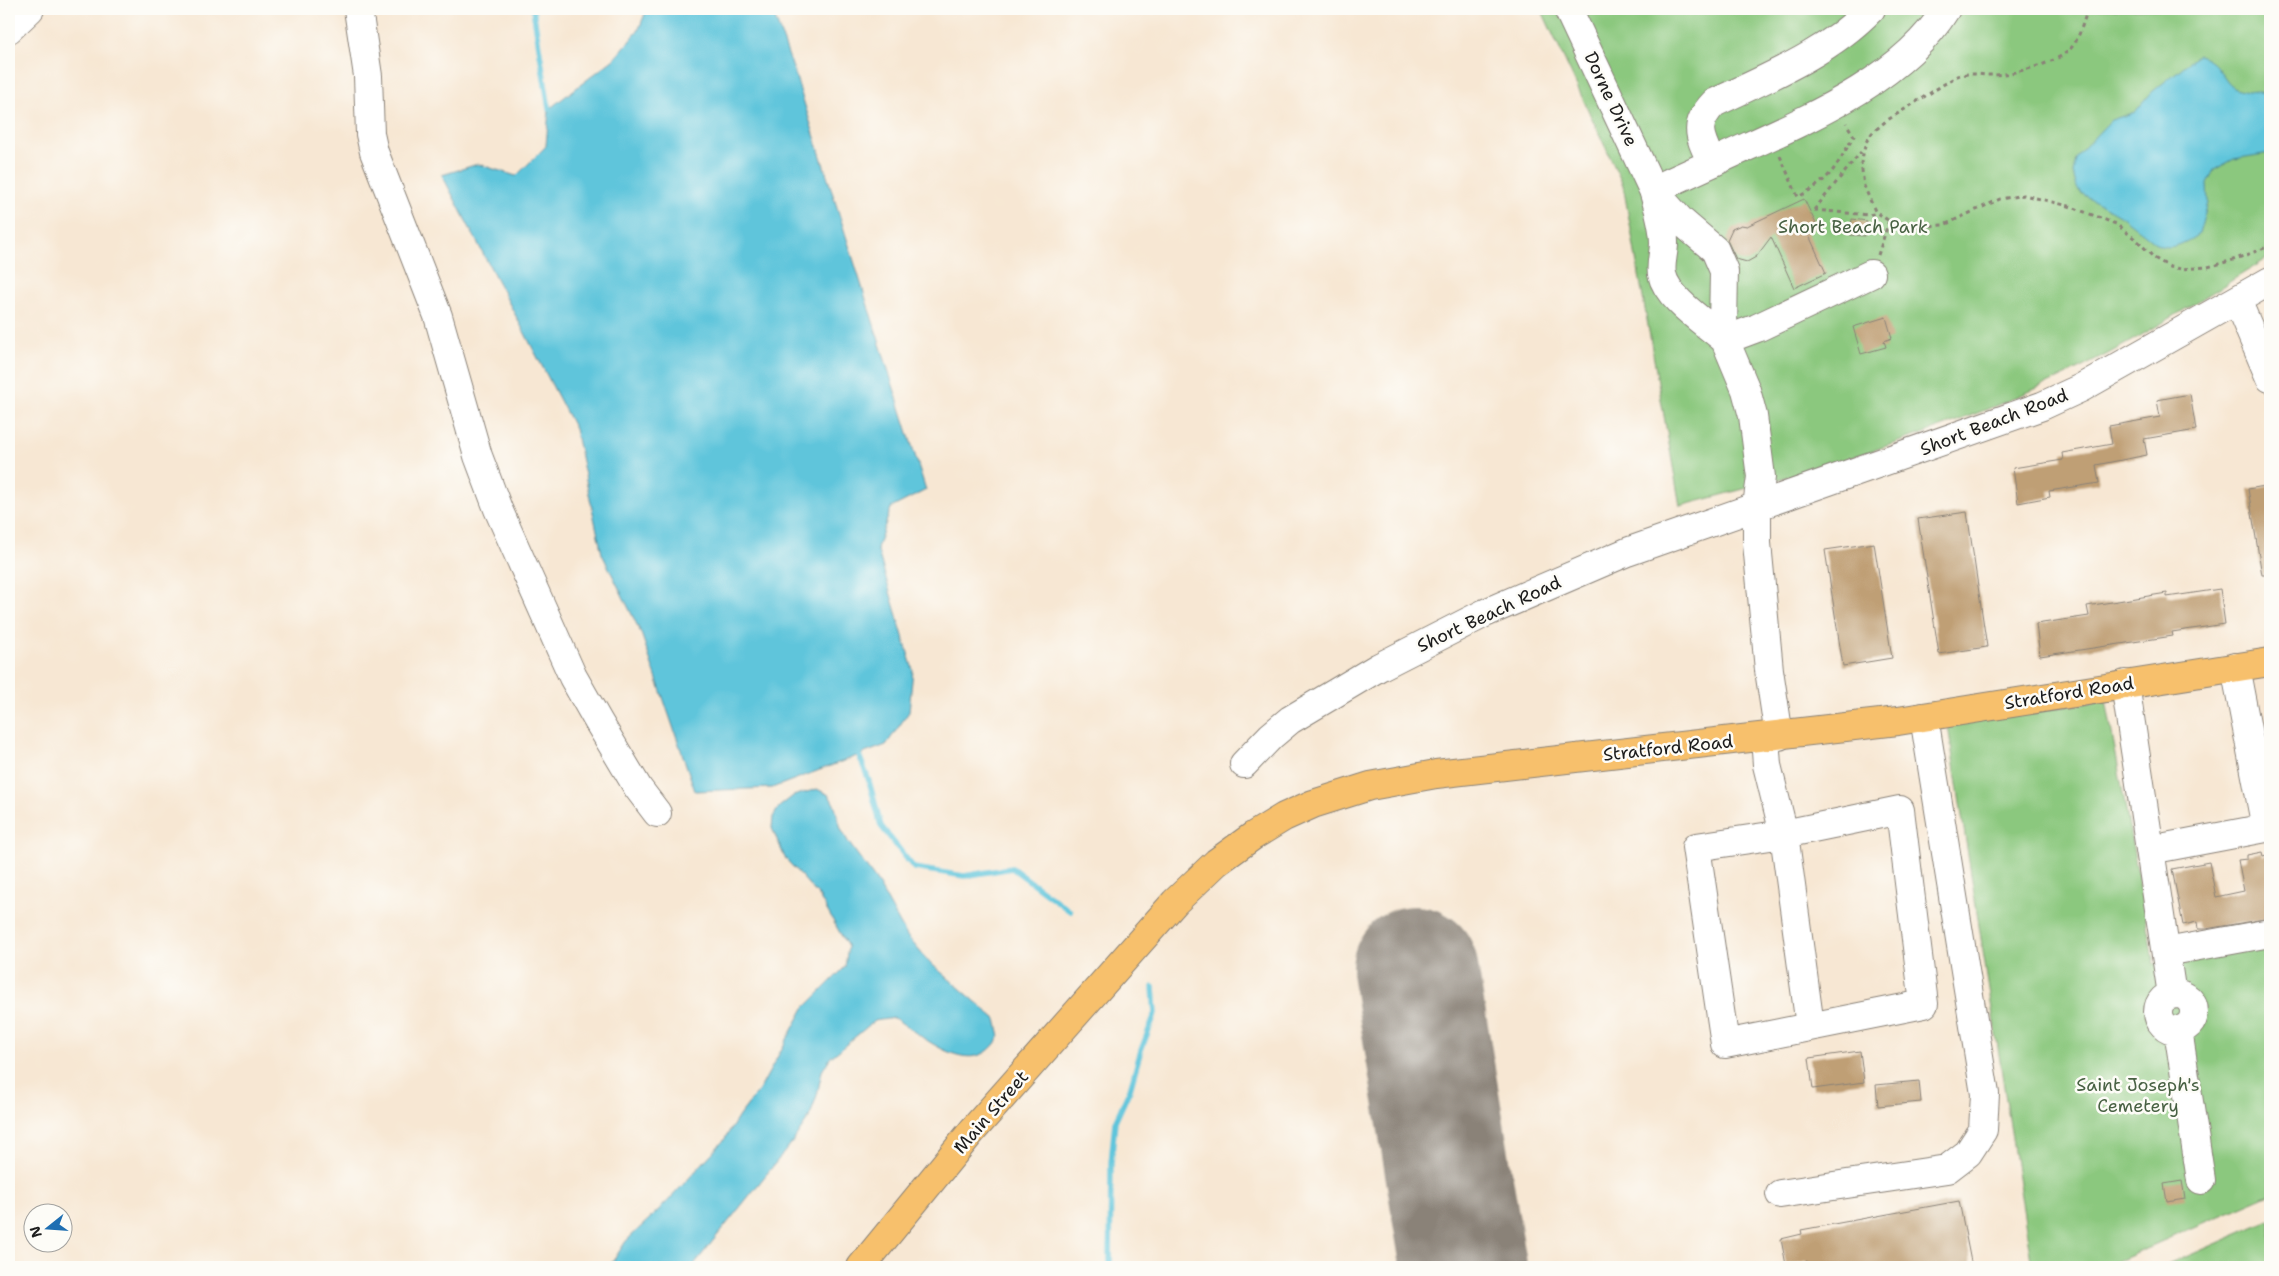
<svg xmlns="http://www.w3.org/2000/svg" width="2279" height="1276" viewBox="0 0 2279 1276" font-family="'Shantell Sans',sans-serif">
<rect width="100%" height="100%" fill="#fdfcf7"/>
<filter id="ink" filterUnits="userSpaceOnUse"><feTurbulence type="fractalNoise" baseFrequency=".02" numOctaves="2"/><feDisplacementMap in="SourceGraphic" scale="10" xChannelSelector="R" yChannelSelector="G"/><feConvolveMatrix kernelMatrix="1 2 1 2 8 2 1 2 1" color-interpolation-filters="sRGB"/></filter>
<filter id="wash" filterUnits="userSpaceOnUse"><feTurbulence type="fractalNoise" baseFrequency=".0096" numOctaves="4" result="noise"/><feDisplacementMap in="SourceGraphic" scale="20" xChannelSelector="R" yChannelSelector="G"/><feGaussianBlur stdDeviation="1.12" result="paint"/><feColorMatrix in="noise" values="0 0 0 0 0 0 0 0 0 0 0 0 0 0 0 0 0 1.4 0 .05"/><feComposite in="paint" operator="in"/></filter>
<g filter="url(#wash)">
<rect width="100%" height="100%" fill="#f7e7d3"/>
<path fill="#8bc87e" stroke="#54724d" d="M 1541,9 L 2270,9 L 2270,257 C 2199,300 2129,347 2053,381 C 1933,436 1807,473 1680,506 L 1623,185 Z
M 2106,700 L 2154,964 L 2270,943 L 2270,1194 L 2103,1267 L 2032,1267 L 1948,726 Z
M 2270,1220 L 2270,1267 L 2163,1267 Z"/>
<path fill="#5ec5db" stroke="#3d707c" d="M 647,9 L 772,9 L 795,74 L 926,490 L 891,508 L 877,548 L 913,670 L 909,712 L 886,745 L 772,788 L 695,791 L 641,633 L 602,554 L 575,429 L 442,175 L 478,164 L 516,176 L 546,146 L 549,109 L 614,59 L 638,31 Z
M 2198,55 C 2223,61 2221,85 2239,90 C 2248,93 2260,92 2270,95 L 2270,153 L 2234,159 L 2214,170 L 2207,183 L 2208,202 L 2199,234 C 2187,242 2171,251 2158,245 L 2121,216 L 2081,193 L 2077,188 L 2073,173 L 2076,159 L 2080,152 L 2111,120 L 2135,112 L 2152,92 Z
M 817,789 L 829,795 L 835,806 L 841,829 L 849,843 L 876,880 L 907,936 L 928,961 L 996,1019 L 1000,1036 C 974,1084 923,1036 894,1018 L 874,1021 L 830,1058 L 822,1071 L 817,1095 L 810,1116 L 794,1140 L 692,1267 L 609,1267 L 626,1241 L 668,1201 L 724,1140 L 739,1116 L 760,1089 L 804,1008 L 845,967 L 848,947 L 819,896 L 785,858 L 772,828 L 773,817 L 779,807 L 793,796 Z"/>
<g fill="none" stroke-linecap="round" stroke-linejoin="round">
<path stroke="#5ec5db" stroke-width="5.5" d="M 533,9 L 549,109
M 859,755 L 869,781 L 881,826 L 914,868 L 964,876 L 1012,868 L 1070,911
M 1110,1267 L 1111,1163 L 1115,1122 L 1130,1089 L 1141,1050 L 1155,1014 L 1153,987"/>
<path stroke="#8a8278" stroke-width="126" d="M 1415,969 L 1464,1267"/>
</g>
<g id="blocks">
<path fill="#bf9f74" d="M 1804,199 L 1817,226 L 1807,231 L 1826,273 L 1794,288 L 1771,237 L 1756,257 L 1747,262 L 1736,259 L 1727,240 L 1732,229 L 1741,225 L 1747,226 Z
M 1852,219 L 1867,221 L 1865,236 L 1850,235 Z
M 1886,317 L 1892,338 L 1884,341 L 1886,347 L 1861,354 L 1853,327 Z
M 2190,394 L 2196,430 L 2144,439 L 2147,455 L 2096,465 L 2099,483 L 2049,491 L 2050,497 L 2018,503 L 2013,468 L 2063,460 L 2062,453 L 2112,444 L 2109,426 L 2160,417 L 2157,400 Z
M 2270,485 L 2270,575 L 2262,575 L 2248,489 Z
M 1967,512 L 1987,647 L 1939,654 L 1918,519 Z
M 1874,543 L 1892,658 L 1843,666 L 1825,550 Z
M 2220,589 L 2225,624 L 2172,632 L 2173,636 L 2040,656 L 2036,624 L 2089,616 L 2087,606 L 2167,593 L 2167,597 Z
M 2262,852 L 2263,856 L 2270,854 L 2270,918 L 2206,929 L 2198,929 L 2197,922 L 2183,925 L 2172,869 L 2209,862 L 2216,897 L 2244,891 L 2238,860 L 2247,859 L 2247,855 Z
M 1860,1051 L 1864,1082 L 1813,1089 L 1809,1058 Z
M 1919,1081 L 1921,1102 L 1878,1106 L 1876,1085 Z
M 2182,1181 L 2185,1199 L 2167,1202 L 2164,1184 Z
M 1959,1201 L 1972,1267 L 1808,1267 L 1807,1261 L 1786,1265 L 1781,1239 L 1802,1234 L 1801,1230 Z"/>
</g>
</g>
<g filter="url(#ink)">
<use href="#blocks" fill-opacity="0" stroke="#8a8278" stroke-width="1"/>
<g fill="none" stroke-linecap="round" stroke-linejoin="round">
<defs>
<path id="minor" d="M 358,9 L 368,76 L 370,134 L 374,152 L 438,316 L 478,456 L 498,509 L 573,677 L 598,721 L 638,788 L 657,813
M 1568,9 L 1653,190 C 1658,207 1664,225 1664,243 C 1664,253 1660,264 1662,274 C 1667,299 1706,323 1725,340
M 1871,9 C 1828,53 1769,77 1714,103 C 1692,126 1700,137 1712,163 C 1790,126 1899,86 1946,9
M 9,29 L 30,9
M 1653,190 L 1681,221 L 1715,250 L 1724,271 L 1723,327 L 1725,340 L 1746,390 L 1753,416 L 1761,477 L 1757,506 L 1757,543 L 1769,670 L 1779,736
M 1653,190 L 1712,163
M 2237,300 L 2270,378
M 1725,340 L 1757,328 L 1871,274
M 2125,684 L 2172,995
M 1765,737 L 1767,765 L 1784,834 L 1810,1026
M 1244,764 L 1271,736 L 1290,720 L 1379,667 L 1485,613 L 1627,552 L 2042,406 L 2081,388 L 2270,281
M 1900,810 L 1924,1004 L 1725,1044 L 1696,847 L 1784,834 Z
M 2150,850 L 2266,828 L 2235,667
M 2166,952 L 2270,933
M2158 1012a18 18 0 1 1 36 0a18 18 0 1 1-36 0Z
M 2178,1030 L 2201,1180
M 1780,1194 L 1947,1169 L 1968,1153 L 1983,1130 L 1985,1094 L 1924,717"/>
<path id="major" d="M 861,1267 L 973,1130 L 1175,902 L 1217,862 L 1253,836 L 1284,817 L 1313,804 L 1370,786 L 1436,774 L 1898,721 L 2270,662"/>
</defs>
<use href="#minor" stroke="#8a8278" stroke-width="30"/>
<use href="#major" stroke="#8a8278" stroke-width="30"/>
<path stroke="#8a8278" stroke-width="3" stroke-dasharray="4 4" stroke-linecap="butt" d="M 2088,9 C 2083,21 2080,38 2071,48 C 2060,63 2010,75 1992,75 C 1979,75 1969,72 1957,76 L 1886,121 L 1872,133 L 1866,142 L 1861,163 L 1864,186 L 1875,211 L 1889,221 L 1910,227 L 1944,225 L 2000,199 L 2024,195 L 2069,206 L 2116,224 L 2139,242 L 2154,258 L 2170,267 L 2181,269 L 2208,267 L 2233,260 L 2270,246
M 1780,156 L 1798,197 C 1833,178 1834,169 1854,136 L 1846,123
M 1814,210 L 1861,152
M 1814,210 L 1869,215 L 1877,213
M 1878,255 L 1889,221"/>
<use href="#minor" stroke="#fff" stroke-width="28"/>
<use href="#major" stroke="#f7c06c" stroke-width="28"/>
</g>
</g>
<g text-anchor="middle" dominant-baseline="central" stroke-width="5" stroke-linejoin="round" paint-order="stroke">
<g font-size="18" fill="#1c1c1c" stroke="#fdfcf7">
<text transform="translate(1611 99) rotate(65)">Dorne Drive</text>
<text transform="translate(1994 422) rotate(-21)">Short Beach Road</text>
<text transform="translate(1489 614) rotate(-25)">Short Beach Road</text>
<text transform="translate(2069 693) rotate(-9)">Stratford Road</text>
<text transform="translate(1668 748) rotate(-6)">Stratford Road</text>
<text transform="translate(991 1112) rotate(-49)">Main Street</text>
</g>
<g font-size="18" fill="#486143" stroke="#fdfcf7">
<text x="1853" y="227">Short Beach Park</text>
<text x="2138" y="1085">Saint Joseph's<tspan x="2138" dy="21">Cemetery</tspan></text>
</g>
</g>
<rect width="2279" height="1276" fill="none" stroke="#fdfcf7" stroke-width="30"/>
<g transform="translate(48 1228) rotate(253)"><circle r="24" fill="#fdfcf7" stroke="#a3a29f"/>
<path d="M0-4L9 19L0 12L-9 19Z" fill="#1f6fb2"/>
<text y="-8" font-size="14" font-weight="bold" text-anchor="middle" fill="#1c1c1c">N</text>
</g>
</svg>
